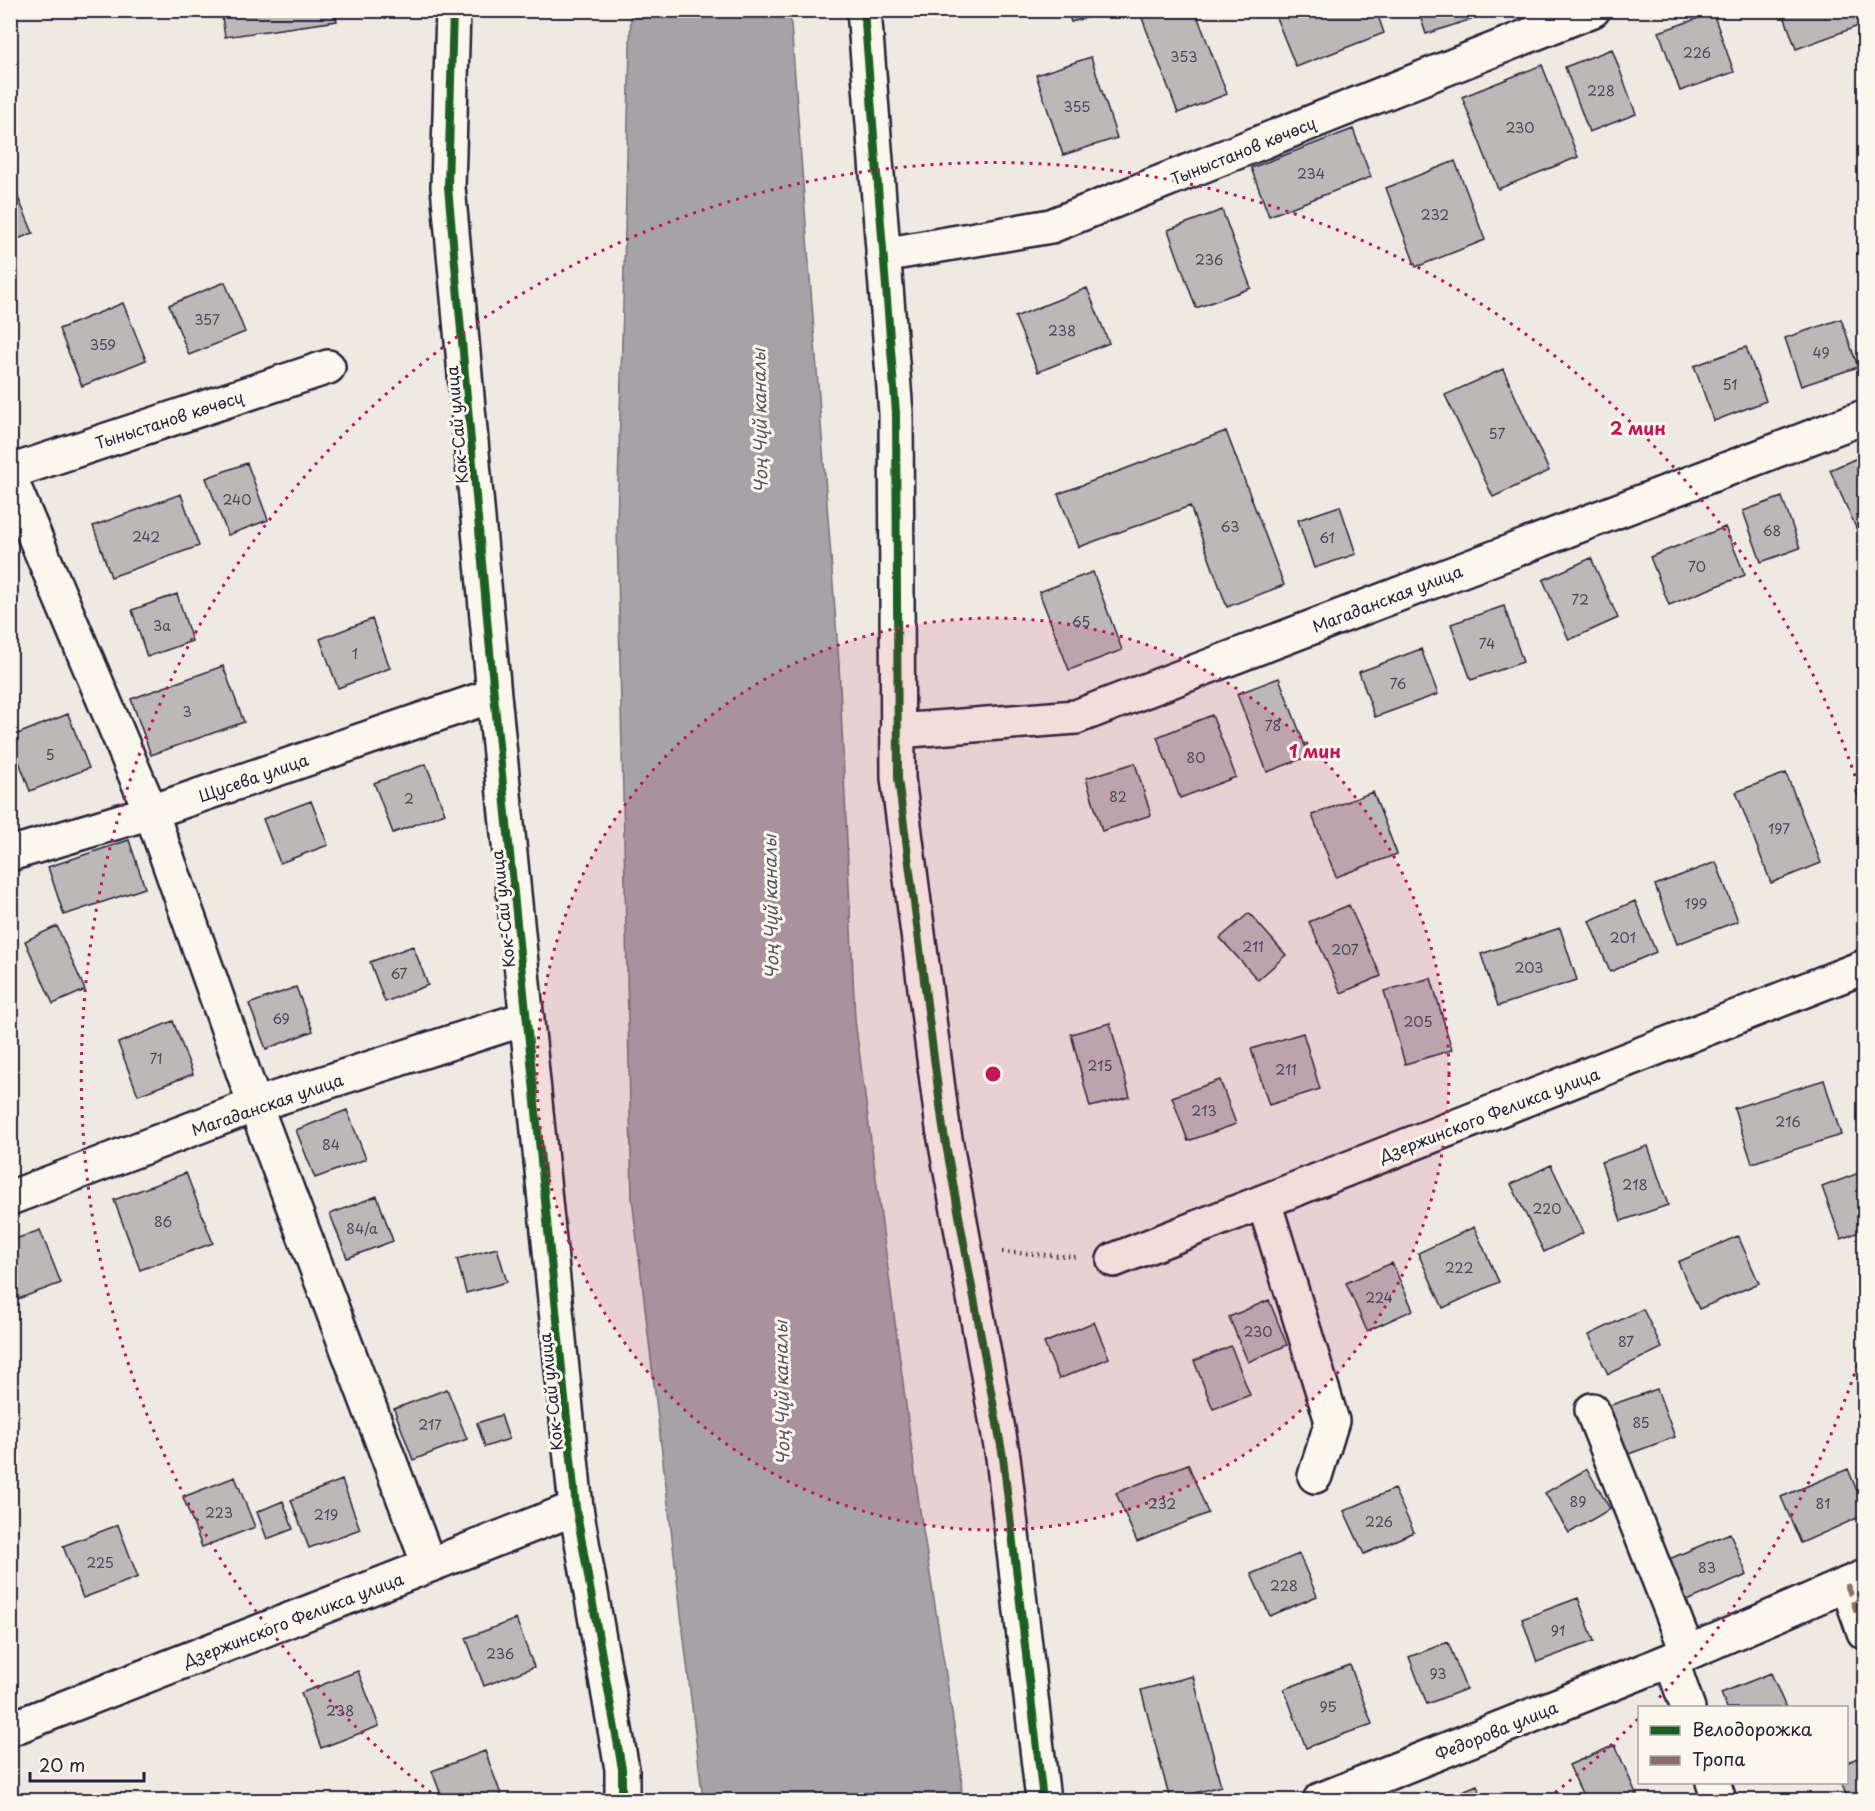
<svg xmlns="http://www.w3.org/2000/svg" width="1875" height="1811" font-family="'Playpen Sans',sans-serif">
  <style>
    .water { fill: #a6a3a7; stroke: #716f7c; stroke-width: 1.5 }
    .building { fill: #bcb8b8; stroke: #22223b; stroke-width: 1.5 }
    .lines { fill: none; stroke-linecap: round; stroke-linejoin: round }
    .minor-casing { stroke: #22223b; stroke-width: 38 }
    .path { stroke: #22223b; stroke-width: 4; stroke-dasharray: 1.5 4.5; stroke-linecap: butt }
    .minor { stroke: #fbf7ec; stroke-width: 33 }
    .quiet { stroke: #8d6e63; stroke-width: 6; stroke-dasharray: 12 6; stroke-linecap: butt }
    .cycleway-casing { stroke: #fbf7ec; stroke-width: 11 }
    .cycleway { stroke: #1b5e20; stroke-width: 8 }
    .ring { fill: none; stroke: #c2185b; stroke-width: 3; stroke-dasharray: 3 6 }
    .labels { text-anchor: middle; dominant-baseline: central; stroke-width: 6; stroke-linejoin: round; paint-order: stroke }
    .number-label { font-size: 14px; fill: #48485a }
    .street-label { font-size: 16px; fill: #22223b; stroke: #fbf7ec }
    .water-label { font-size: 18px; font-style: italic; fill: #575666; stroke: #fbf7ec }
    .centre { fill: #c2185b; stroke: #fbf7ec; stroke-width: 3 }
    .ring-label { font-size: 18px; text-anchor: middle; font-weight: bold; fill: #c2185b; stroke: #fbf7ec; stroke-width: 6; stroke-linejoin: round; paint-order: stroke }
  </style>
  <rect width="100%" height="100%" fill="#eeeae2"/>
  <filter id="ink" filterUnits="userSpaceOnUse"><feTurbulence type="fractalNoise" baseFrequency=".0167" numOctaves="2"/><feDisplacementMap in="SourceGraphic" scale="12" xChannelSelector="R" yChannelSelector="G"/><feConvolveMatrix kernelMatrix="1 2 1 2 8 2 1 2 1" color-interpolation-filters="sRGB"/></filter>
  <g filter="url(#ink)">
    <path class="water" d="M631 11H790L839 664 855 1020 920 1511 961 1770 962 1800H703L632 1198 617 526Z"/>
    <path class="building" d="M107 10H167V11L108 17Z
      M221 10H335L337 21 225 37Z
      M1067 10H1113L1071 22Z
      M1162 10H1195L1227 94 1178 113 1142 18Z
      M1273 10H1376L1384 33 1296 67Z
      M1418 10H1473L1475 18 1426 34Z
      M1782 10H1864V24L1796 49Z
      M1713 13 1734 72 1680 91 1659 32Z
      M1612 49 1636 114 1589 132 1565 67Z
      M1091 57 1117 138 1063 155 1036 75Z
      M1542 65 1578 157 1498 189 1462 97Z
      M1353 129 1371 177 1269 216 1251 168Z
      M1455 161 1485 240 1416 267 1386 188Z
      M12 183 33 233 10 242V184Z
      M1222 210 1251 288 1196 308 1168 230Z
      M225 282 245 332 189 355 169 305Z
      M1087 288 1109 343 1038 372 1015 317Z
      M123 303 146 360 82 386 59 329Z
      M1841 319 1858 367 1801 386 1785 338Z
      M1746 347 1766 401 1714 421 1694 366Z
      M1503 369 1549 471 1493 497 1445 395Z
      M1226 431 1284 585 1227 607 1190 506 1079 547 1058 494Z
      M1864 455V537L1861 539 1830 470Z
      M247 463 268 520 228 535 206 478Z
      M181 494 199 546 111 577 93 526Z
      M1782 497 1800 548 1761 562 1743 511Z
      M1340 506 1356 554 1314 568 1298 520Z
      M1725 527 1745 575 1669 605 1650 557Z
      M1591 558 1618 618 1569 640 1543 580Z
      M1093 572 1122 650 1069 670 1039 592Z
      M177 594 192 641 147 657 132 610Z
      M1504 606 1523 662 1471 680 1451 624Z
      M372 619 390 668 338 688 320 639Z
      M1421 649 1438 694 1375 717 1359 672Z
      M223 666 244 722 151 755 131 699Z
      M1279 678 1309 756 1267 772 1237 694Z
      M68 714 89 768 30 791 10 737Z
      M1212 715 1236 777 1180 798 1157 737Z
      M1135 763 1151 815 1102 831 1086 778Z
      M426 764 445 813 393 833 374 783Z
      M1786 773 1821 863 1771 883 1736 792Z
      M1864 787V813L1856 791Z
      M1373 792 1397 854 1336 877 1312 815Z
      M311 801 328 845 280 863 263 819Z
      M129 840 145 888 64 915 48 867Z
      M1716 862 1738 921 1677 944 1655 885Z
      M1635 901 1656 952 1610 972 1589 921Z
      M1349 905 1381 976 1341 993 1309 922Z
      M1249 913 1286 955 1258 980 1220 938Z
      M57 926 85 990 53 1004 25 941Z
      M1560 928 1577 980 1498 1006 1481 954Z
      M413 946 428 985 385 1002 370 962Z
      M1431 978 1452 1050 1405 1064 1384 991Z
      M296 987 313 1031 266 1049 249 1004Z
      M173 1021 193 1074 138 1095 118 1043Z
      M1110 1023 1130 1097 1090 1107 1071 1034Z
      M1303 1033 1320 1089 1269 1105 1251 1049Z
      M1220 1080 1236 1124 1188 1141 1172 1097Z
      M1824 1080 1841 1135 1752 1163 1734 1108Z
      M347 1110 366 1159 315 1178 296 1130Z
      M1648 1146 1668 1205 1621 1221 1601 1162Z
      M1551 1165 1583 1233 1544 1252 1511 1184Z
      M1864 1171V1230L1841 1239 1822 1187Z
      M186 1173 213 1243 140 1270 114 1200Z
      M377 1196 393 1241 347 1258 330 1214Z
      M1474 1227 1499 1282 1443 1308 1418 1253Z
      M40 1230 61 1283 10 1302V1241Z
      M1738 1236 1759 1283 1699 1309 1678 1262Z
      M497 1248 507 1282 466 1293 457 1259Z
      M1392 1263 1413 1310 1367 1331 1346 1283Z
      M1269 1300 1287 1345 1248 1362 1229 1317Z
      M1643 1309 1662 1348 1608 1374 1589 1335Z
      M1094 1322 1109 1358 1059 1379 1044 1343Z
      M1231 1346 1250 1395 1213 1409 1194 1361Z
      M447 1389 467 1439 413 1460 394 1409Z
      M1657 1389 1675 1437 1626 1455 1608 1406Z
      M501 1415 509 1439 485 1447 477 1423Z
      M1188 1464 1208 1513 1137 1542 1116 1493Z
      M1587 1469 1610 1509 1569 1533 1545 1493Z
      M1848 1469 1864 1508V1515L1801 1543 1781 1497Z
      M235 1477 255 1527 202 1547 183 1497Z
      M342 1480 360 1529 309 1548 291 1500Z
      M1394 1489 1414 1532 1364 1554 1344 1511Z
      M283 1501 293 1529 267 1539 257 1512Z
      M118 1525 138 1577 83 1598 63 1546Z
      M1730 1533 1747 1575 1685 1602 1667 1560Z
      M1299 1554 1317 1596 1270 1616 1251 1574Z
      M1578 1598 1594 1641 1537 1662 1522 1619Z
      M516 1619 534 1667 484 1686 466 1638Z
      M1448 1642 1466 1689 1427 1704 1409 1657Z
      M1350 1665 1372 1724 1306 1748 1284 1689Z
      M358 1671 379 1726 321 1748 301 1693Z
      M1771 1673 1786 1708H1727L1721 1693Z
      M1193 1676 1221 1786 1170 1800 1141 1690Z
      M1615 1745 1638 1798 1631 1800H1585L1569 1765Z
      M485 1751 503 1800H443L432 1771Z
      M1864 1755V1800H1848L1841 1782H1846V1763Z
      M1477 1785 1483 1800H1447L1445 1798Z"/>
    <g class="lines">
      <g class="minor-casing">
        <path id="minor" d="M453 10 448 187 494 695 576 1508 622 1769V1800
          M864 10 896 413 898 778 943 1128 1003 1457 1043 1800
          M883 255 1051 226 1593 10
          M10 472 328 367
          M10 478 151 812 255 1105 429 1565
          M897 731 1076 717 1864 417
          M10 854 151 812 494 695
          M10 1198 255 1105 527 1018
          M1264 1202 1332 1421 1315 1476
          M1114 1260 1864 967
          M1592 1410 1688 1653
          M1847 1584 1864 1632
          M1671 1660 1688 1708
          M10 1729 576 1508
          M1713 1782 1719 1800
          M1320 1800 1671 1660 1864 1577"/>
      </g>
      <path class="path" d="M1002 1252 1078 1257"/>
      <use href="#minor" class="minor"/>
      <path class="quiet" d="M1847 1584 1864 1632
        M1333 1795 1335 1800"/>
      <g class="cycleway-casing">
        <path id="cycleway" d="M453 10 448 187 494 695 576 1508 622 1769V1800
          M864 10 896 413 898 778 943 1128 1003 1457 1043 1800"/>
      </g>
      <use href="#cycleway" class="cycleway"/>
    </g>
  </g>
  <circle cx="993" cy="1074" r="456" fill="#c2185b" fill-opacity=".12"/>
  <g class="ring">
    <circle cx="993" cy="1074" r="456"/>
    <path d="M1863 1348A912 912 0 0 1 1655 1702M1638 1719A912 912 0 0 1 1548 1798M438 1798A912 912 0 1 1 1863 800"/>
  </g>
  <g class="labels">
    <g class="number-label">
      <text x="1697" y="52">226</text>
      <text x="1184" y="56">353</text>
      <text x="1601" y="90">228</text>
      <text x="1077" y="106">355</text>
      <text x="1520" y="127">230</text>
      <text x="1311" y="173">234</text>
      <text x="1435" y="214">232</text>
      <text x="1209" y="259">236</text>
      <text x="207" y="319">357</text>
      <text x="1062" y="330">238</text>
      <text x="103" y="344">359</text>
      <text x="1821" y="352">49</text>
      <text x="1730" y="384">51</text>
      <text x="1497" y="433">57</text>
      <text x="237" y="499">240</text>
      <text x="1230" y="526">63</text>
      <text x="1772" y="530">68</text>
      <text x="146" y="536">242</text>
      <text x="1327" y="537">61</text>
      <text x="1697" y="566">70</text>
      <text x="1580" y="599">72</text>
      <text x="1081" y="621">65</text>
      <text x="162" y="625">3а</text>
      <text x="1487" y="643">74</text>
      <text x="355" y="653">1</text>
      <text x="1398" y="683">76</text>
      <text x="187" y="711">3</text>
      <text x="1273" y="725">78</text>
      <text x="50" y="754">5</text>
      <text x="1196" y="757">80</text>
      <text x="1118" y="796">82</text>
      <text x="409" y="798">2</text>
      <text x="1779" y="828">197</text>
      <text x="1696" y="903">199</text>
      <text x="1623" y="937">201</text>
      <text x="1253" y="946">211</text>
      <text x="1345" y="949">207</text>
      <text x="1529" y="967">203</text>
      <text x="399" y="973">67</text>
      <text x="281" y="1018">69</text>
      <text x="1418" y="1021">205</text>
      <text x="156" y="1058">71</text>
      <text x="1100" y="1065">215</text>
      <text x="1286" y="1069">211</text>
      <text x="1204" y="1110">213</text>
      <text x="1788" y="1121">216</text>
      <text x="331" y="1144">84</text>
      <text x="1635" y="1184">218</text>
      <text x="1547" y="1208">220</text>
      <text x="163" y="1221">86</text>
      <text x="362" y="1228">84/а</text>
      <text x="1459" y="1267">222</text>
      <text x="1379" y="1297">224</text>
      <text x="1258" y="1331">230</text>
      <text x="1626" y="1341">87</text>
      <text x="1641" y="1422">85</text>
      <text x="430" y="1424">217</text>
      <text x="1578" y="1501">89</text>
      <text x="1162" y="1503">232</text>
      <text x="1823" y="1503">81</text>
      <text x="219" y="1512">223</text>
      <text x="326" y="1514">219</text>
      <text x="1379" y="1521">226</text>
      <text x="100" y="1562">225</text>
      <text x="1707" y="1567">83</text>
      <text x="1284" y="1585">228</text>
      <text x="1558" y="1630">91</text>
      <text x="500" y="1653">236</text>
      <text x="1438" y="1673">93</text>
      <text x="1328" y="1706">95</text>
      <text x="340" y="1710">238</text>
    </g>
    <g class="street-label">
      <text transform="translate(1243 150) rotate(-22)">Тыныстанов көчөсү</text>
      <text transform="translate(169 419) rotate(-18)">Тыныстанов көчөсү</text>
      <text transform="translate(456 425) rotate(-95)">Кок-Сай улица</text>
      <text transform="translate(1387 598) rotate(-21)">Магаданская улица</text>
      <text transform="translate(253 777) rotate(-19)">Щусева улица</text>
      <text transform="translate(502 909) rotate(-96)">Кок-Сай улица</text>
      <text transform="translate(267 1104) rotate(-19)">Магаданская улица</text>
      <text transform="translate(1489 1114) rotate(-21)">Дзержинского Феликса улица</text>
      <text transform="translate(550 1392) rotate(-96)">Кок-Сай улица</text>
      <text transform="translate(293 1619) rotate(-21)">Дзержинского Феликса улица</text>
      <text transform="translate(1496 1730) rotate(-22)">Федорова улица</text>
    </g>
    <g class="water-label">
      <text transform="translate(759 421) rotate(-91)">Чоң Чүй каналы</text>
      <text transform="translate(770 907) rotate(-91)">Чоң Чүй каналы</text>
      <text transform="translate(781 1393) rotate(-91)">Чоң Чүй каналы</text>
    </g>
  </g>
  <circle cx="993" cy="1074" r="9" class="centre"/>
  <g class="ring-label">
    <text x="1638" y="435">2 мин</text>
    <text x="1315" y="758">1 мин</text>
  </g>
  <rect width="1875" height="1811" fill="none" stroke="#fbf7ec" stroke-width="36"/>
  <rect x="18" y="18" width="1839" height="1775" fill="none" stroke="#22223b" stroke-width="2" filter="url(#ink)"/>
  <rect x="1638" y="1706" width="210" height="78" fill="#fbf7ec" stroke="#a4a2a5" stroke-width="1.5"/>
  <rect x="1650" y="1726" width="30" height="9" fill="#1b5e20" stroke="#a4a2a5" stroke-width="1.5"/>
  <text x="1692" y="1736" font-size="18" fill="#22223b">Велодорожка</text>
  <rect x="1650" y="1756" width="30" height="9" fill="#8d6e63" stroke="#a4a2a5" stroke-width="1.5"/>
  <text x="1692" y="1766" font-size="18" fill="#22223b">Тропа</text>
  <path d="M30 1772v9h114v-9" fill="none" stroke="#22223b" stroke-width="3"/>
  <text x="39" y="1772" font-size="18" fill="#22223b" stroke="#fbf7ec" stroke-width="4.5" paint-order="stroke">20 m</text>
</svg>
